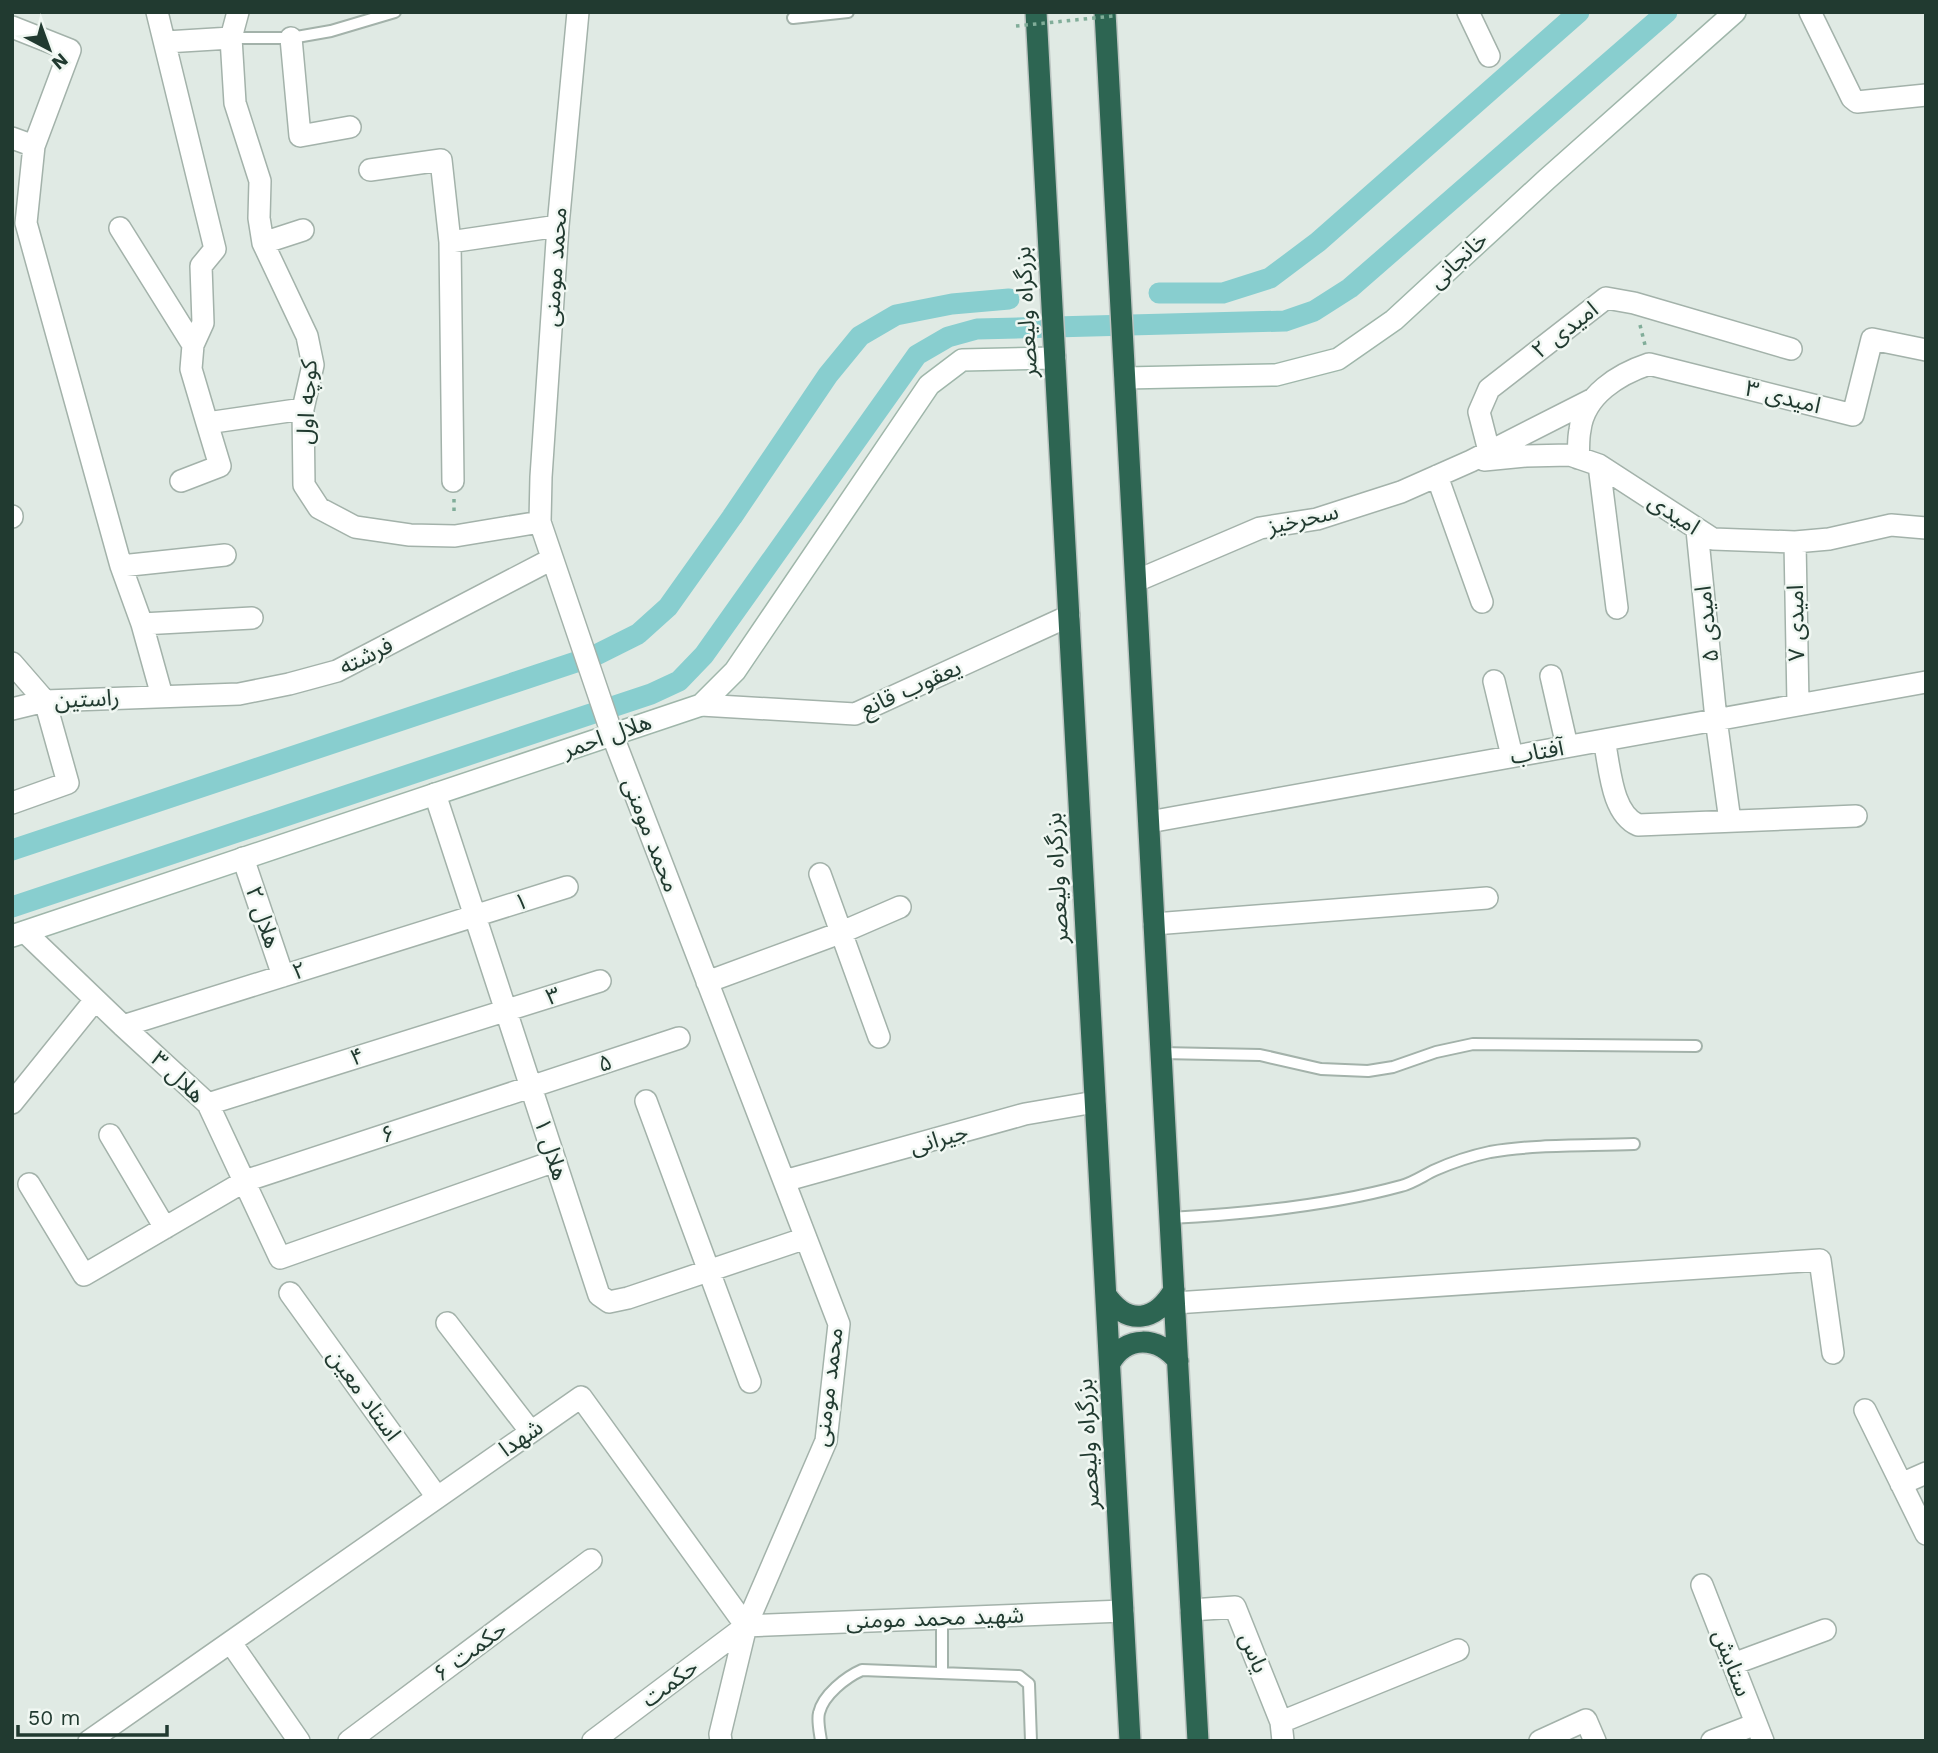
<svg xmlns="http://www.w3.org/2000/svg" width="1938" height="1753" font-family="'Work Sans','Noto Sans Arabic',sans-serif">
  <style>
    .lines { fill: none; stroke-linecap: round; stroke-linejoin: round }
    .canal { stroke: #88cecf; stroke-width: 21 }
    .lane-casing { stroke: #a3b2aa; stroke-width: 14 }
    .street-casing { stroke: #a3b2aa; stroke-width: 24 }
    .secondary-casing { stroke: #9fb6aa; stroke-width: 24 }
    .highway-casing { stroke: #bcc4c1; stroke-width: 24 }
    .path { stroke: #81ad99; stroke-width: 3.5; stroke-dasharray: 3.5 5; stroke-linecap: butt }
    .lane { stroke: #fff; stroke-width: 10 }
    .street { stroke: #fff; stroke-width: 21 }
    .secondary { stroke: #fff; stroke-width: 21 }
    .highway { stroke: #2d6552; stroke-width: 21 }
    .path-bridge { stroke: #81ad99; stroke-width: 3.5; stroke-dasharray: 3.5 5; stroke-linecap: butt }
    .labels { text-anchor: middle; dominant-baseline: central; stroke-width: 5; stroke-linejoin: round; paint-order: stroke }
    .street-label { font-size: 23px; fill: #213a30; stroke: #f0f7f2 }
  </style>
  <rect width="100%" height="100%" fill="#e0eae4"/>
  <g class="lines">
    <path class="canal" d="M1159 293H1223L1270 278 1318 242 1579 12
      M12 850 594 656 638 634 668 607 732 517 828 375 860 336 896 315 952 304 1009 299
      M12 907 651 694 679 681 704 655 917 355 948 337 977 329 1285 321 1314 311 1350 288 1667 12"/>
    <g class="lane-casing">
      <path id="lane" d="M793 18 848 12
        M231 38H291L331 31 395 12
        M1161 1053 1260 1055 1321 1069 1368 1071 1393 1067 1436 1052 1473 1044 1696 1046
        M1170 1218C1246 1214 1328 1206 1401 1186 1413 1183 1424 1175 1435 1170 1453 1162 1471 1156 1490 1152 1537 1144 1586 1146 1634 1144
        M942 1673V1618
        M821 1741C820 1733 817 1721 819 1713 823 1695 846 1677 862 1670L1019 1676 1029 1684 1031 1741"/>
    </g>
    <g class="street-casing">
      <path id="street" d="M157 12 215 249 201 266 203 323 193 345 191 369 207 423 303 409
        M238 12 231 38 235 103 260 181 259 218 263 243 307 336 313 365 303 409 304 485 319 508 355 527 410 535 455 536 540 522
        M578 12 558 226 541 477 540 522 612 734 839 1324 826 1441 746 1626 720 1734 721 1741
        M1468 12 1489 56
        M1810 12 1852 98 1857 102 1926 95
        M12 27 70 50 34 146 26 223 121 566 142 624 162 696
        M291 38 300 136 350 127
        M166 42 231 38
        M12 138 34 146
        M370 170 441 160 450 242
        M120 228 193 345
        M263 243 303 230
        M1489 451 1479 412 1489 389 1606 298 1634 303 1791 349
        M1578 458C1579 449 1578 439 1580 430 1584 395 1619 374 1649 364L1853 415 1872 339 1926 350
        M1484 460 1526 456 1570 455 1599 465 1713 539 1795 542 1829 539 1891 525 1926 528
        M1599 465 1617 608
        M1437 476 1482 602
        M181 481 220 466 207 423
        M453 481 450 242 558 226
        M12 517V516
        M1697 530 1716 719 1730 821
        M1795 542 1798 704
        M121 566 225 555
        M1136 581 1260 528 1317 519 1401 492 1471 461 1593 399
        M142 624 252 618
        M12 663 45 701 68 783 12 803
        M1551 676 1567 746
        M1494 681 1512 756
        M701 705 855 714 1069 616
        M12 709 45 701 239 694 289 684 337 671 552 559
        M1604 740C1610 767 1611 813 1638 825L1856 816
        M435 794 599 1295 609 1302 628 1298 806 1238
        M1149 822 1926 682
        M243 858 283 976
        M820 874 879 1037
        M1154 924 1487 898
        M25 932 123 1026 208 1104 280 1258 555 1161
        M707 982 840 933 900 907
        M123 1026 567 887
        M646 1101 750 1382
        M12 1103 95 1000
        M208 1104 600 981
        M110 1135 165 1228
        M784 1181 1025 1114 1095 1102
        M29 1184 84 1275 245 1181 679 1038
        M290 1293 437 1497
        M1175 1303 1820 1260 1833 1353
        M447 1323 531 1432
        M1865 1410 1926 1534
        M1901 1484 1926 1473
        M1702 1585 1763 1741
        M1191 1610 1235 1607 1281 1722 1283 1741
        M746 1626 1123 1611
        M231 1643 299 1741
        M1733 1664 1825 1630
        M1281 1722 1458 1650
        M89 1741 581 1397 746 1626
        M349 1741 591 1560
        M593 1741 746 1626
        M1540 1741 1586 1720 1595 1741
        M1712 1741 1756 1724"/>
    </g>
    <g class="secondary-casing">
      <path id="secondary" d="M1125 378 1276 375 1338 359 1394 320 1547 179 1735 12
        M12 936 701 705 735 671 929 385 962 360 1055 358"/>
    </g>
    <g class="highway-casing">
      <path id="highway" d="M1036 12 1130 1741
        M1105 12 1198 1741
        M1106 1295C1128 1327 1156 1321 1174 1290
        M1110 1363C1126 1335 1158 1336 1178 1361"/>
    </g>
    <path class="path" d="M1640 325 1645 345
      M454 499V516"/>
    <use href="#lane" class="lane"/>
    <use href="#street" class="street"/>
    <use href="#secondary" class="secondary"/>
    <use href="#highway" class="highway"/>
    <path class="path-bridge" d="M1016 26 1113 16"/>
  </g>
  <g class="labels">
    <g class="street-label">
      <text transform="translate(1458 260) rotate(-43)">خانجانی</text>
      <text transform="translate(555 267) rotate(-86)">محمد مومنی</text>
      <text transform="translate(1026 312) rotate(-93)">بزرگراه ولیعصر</text>
      <text transform="translate(1565 330) rotate(-38)">امیدی ۲</text>
      <text transform="translate(1783 397) rotate(14)">امیدی ۳</text>
      <text transform="translate(307 402) rotate(-87)">کوچه اول</text>
      <text transform="translate(1674 514) rotate(33)">امیدی</text>
      <text transform="translate(1303 519) rotate(-13)">سحرخیز</text>
      <text transform="translate(1796 623) rotate(-91)">امیدی ۷</text>
      <text transform="translate(1707 624) rotate(-96)">امیدی ۵</text>
      <text transform="translate(366 656) rotate(-26)">فرشته</text>
      <text transform="translate(911 688) rotate(-24)">یعقوب قانع</text>
      <text transform="translate(87 699) rotate(-3)">راستین</text>
      <text transform="translate(607 736) rotate(-19)">هلال احمر</text>
      <text transform="translate(1537 752) rotate(-10)">آفتاب</text>
      <text transform="translate(651 835) rotate(69)">محمد مومنی</text>
      <text transform="translate(1057 878) rotate(-93)">بزرگراه ولیعصر</text>
      <text transform="translate(521 902) rotate(-17)">۱</text>
      <text transform="translate(263 917) rotate(71)">هلال ۲</text>
      <text transform="translate(299 971) rotate(-17)">۲</text>
      <text transform="translate(553 996) rotate(-18)">۳</text>
      <text transform="translate(357 1057) rotate(-17)">۴</text>
      <text transform="translate(605 1063) rotate(-18)">۵</text>
      <text transform="translate(178 1077) rotate(43)">هلال ۳</text>
      <text transform="translate(388 1134) rotate(-18)">۶</text>
      <text transform="translate(939 1139) rotate(-16)">جیرانی</text>
      <text transform="translate(551 1149) rotate(72)">هلال ۱</text>
      <text transform="translate(828 1387) rotate(-83)">محمد مومنی</text>
      <text transform="translate(364 1395) rotate(54)">استاد معین</text>
      <text transform="translate(521 1438) rotate(-35)">شهدا</text>
      <text transform="translate(1088 1444) rotate(-93)">بزرگراه ولیعصر</text>
      <text transform="translate(935 1618) rotate(-2)">شهید محمد مومنی</text>
      <text transform="translate(470 1651) rotate(-37)">حکمت ۶</text>
      <text transform="translate(1254 1653) rotate(68)">یاس</text>
      <text transform="translate(1732 1663) rotate(69)">ستایش</text>
      <text transform="translate(670 1683) rotate(-37)">حکمت</text>
    </g>
  </g>
  <rect width="1938" height="1753" fill="none" stroke="#213a30" stroke-width="28"/>
  <g transform="translate(49 49) rotate(139)" stroke="#f0f7f2" stroke-width="5" paint-order="stroke">
  <path d="M0-5L12 26L0 18L-12 26Z" fill="#213a30"/>
  <text y="-10" font-size="19" font-weight="bold" text-anchor="middle" fill="#213a30">N</text>
  </g>
  <path d="M18 1725v10h149v-10" fill="none" stroke="#213a30" stroke-width="3.5"/>
  <text x="28" y="1725" font-size="21" fill="#213a30" stroke="#f0f7f2" stroke-width="5" paint-order="stroke">50 m</text>
</svg>
